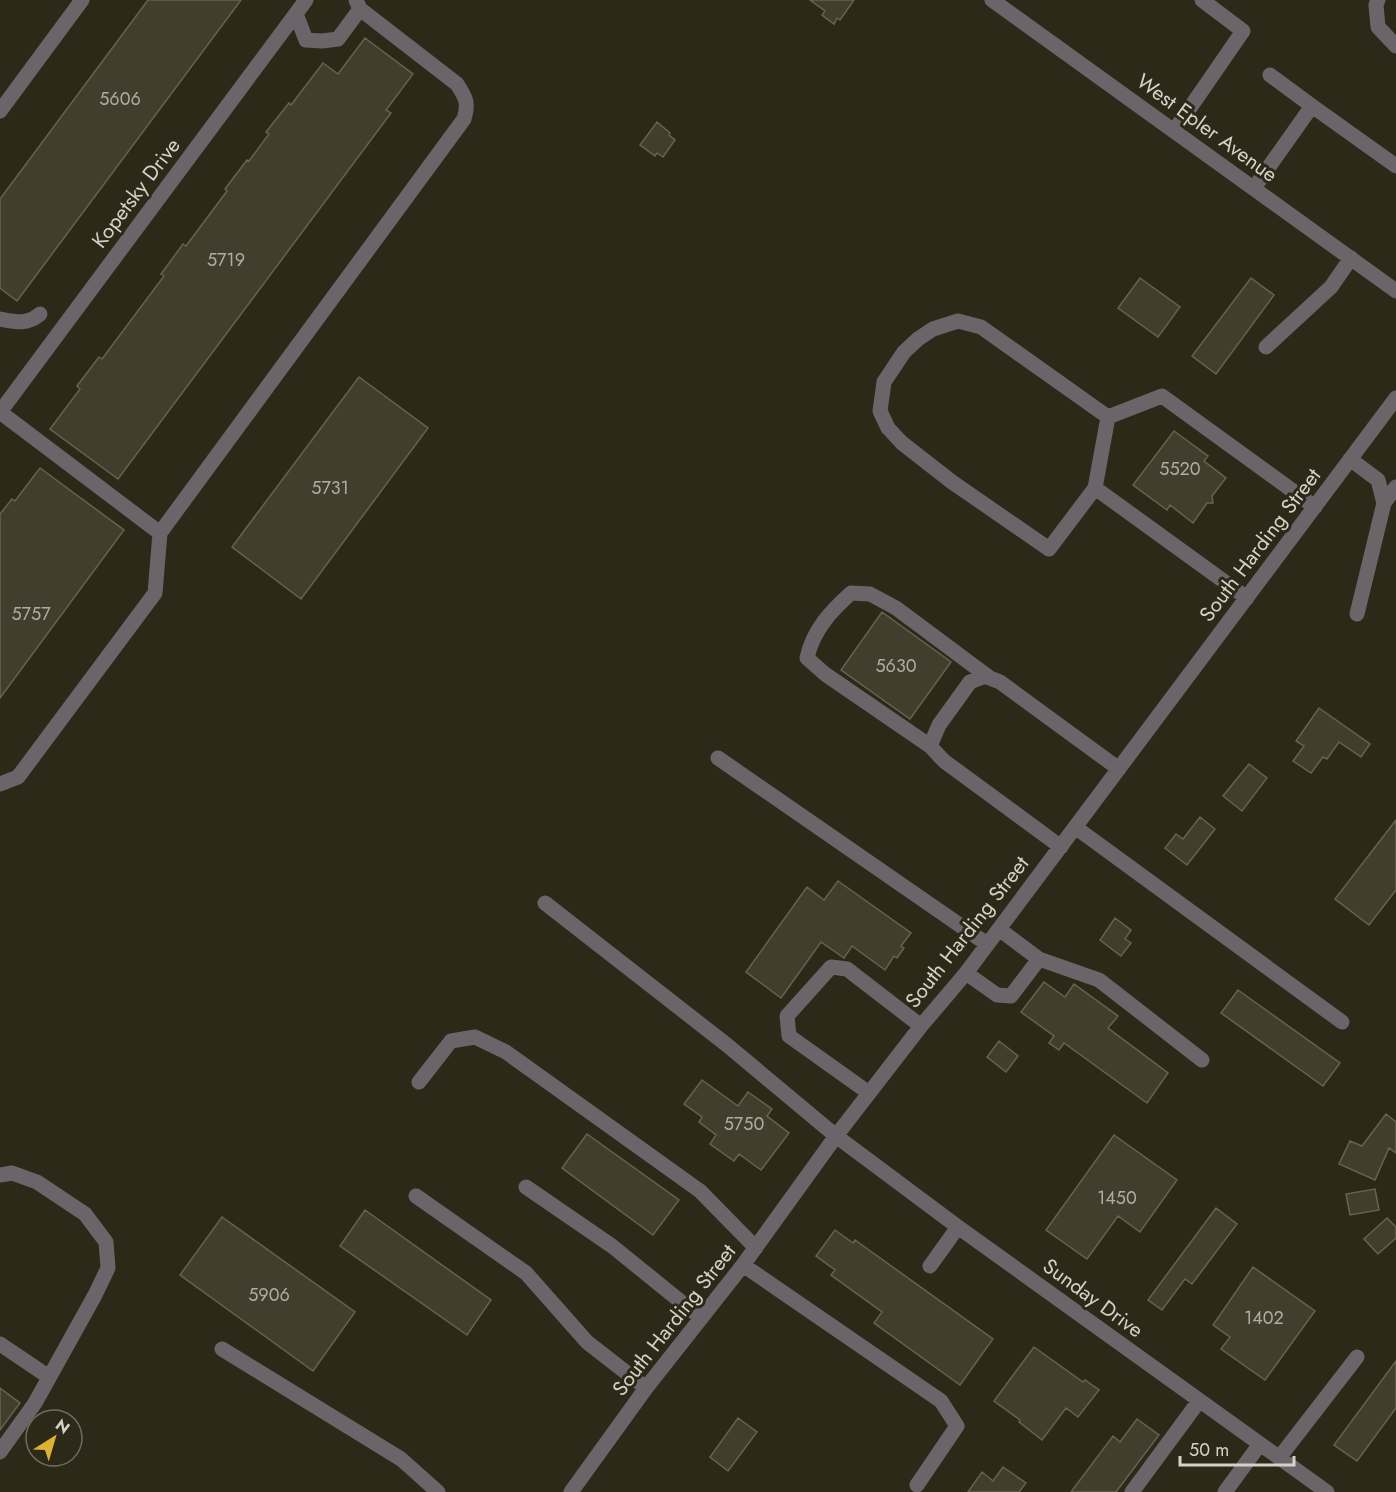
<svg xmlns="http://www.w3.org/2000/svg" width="1396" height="1492" font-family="Jost,sans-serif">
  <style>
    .building { fill: #423e2d; stroke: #676351; stroke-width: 1.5 }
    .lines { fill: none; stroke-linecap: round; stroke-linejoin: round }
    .minor { stroke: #6d6469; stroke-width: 15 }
    .labels { text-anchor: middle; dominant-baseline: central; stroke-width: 6; stroke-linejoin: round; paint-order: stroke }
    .number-label { font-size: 18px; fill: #b0aca0 }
    .street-label { font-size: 21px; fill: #d4d1c7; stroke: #2d2919 }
  </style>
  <rect width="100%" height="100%" fill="#2d2919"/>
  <path class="building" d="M148 0H241L17 301 0 288V199Z
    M810 0H854L840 20 837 18 834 24 822 15 825 11Z
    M365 38 413 74 386 110 391 113 118 479 50 429 80 389 77 386 99 357 102 359 164 276 161 274 183 244 186 246 227 191 225 189 247 160 249 161 269 134 266 132 289 103 291 105 323 63 338 74Z
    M657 122 670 133 669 135 675 140 663 157 657 153 655 156 640 145Z
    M1140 278 1180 307 1158 337 1118 308Z
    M1251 278 1274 295 1216 374 1192 356Z
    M359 377 428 428 301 599 232 547Z
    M1174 431 1208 456 1204 461 1226 478 1212 496 1213 503H1207L1193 523 1170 505 1167 510 1133 485Z
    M40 468 124 530 0 698V514L12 499 15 501Z
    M882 612 951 662 910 719 841 670Z
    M1319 708 1370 744 1361 757 1339 742 1327 759 1323 757 1311 773 1293 761 1304 746 1296 741Z
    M1249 764 1267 778 1242 811 1223 796Z
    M1200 817 1215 829 1187 865 1165 848 1176 834 1183 839Z
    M1396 820V890L1369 925 1335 899Z
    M838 881 911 933 901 946 904 948 897 958 894 956 885 970 852 946 844 958 821 942 781 998 746 972 807 887 824 900Z
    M1115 918 1131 930 1125 939 1131 943 1121 956 1100 940Z
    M1044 982 1065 997 1074 984 1118 1016 1108 1028 1168 1073 1147 1103 1064 1043 1059 1050 1049 1043 1054 1036 1021 1012Z
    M1238 990 1340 1063 1323 1086 1221 1013Z
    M999 1041 1018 1056 1006 1072 987 1057Z
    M702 1080 738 1106 748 1092 772 1109 767 1116 789 1133 761 1170 739 1154 734 1161 710 1144 716 1135 699 1122 702 1117 684 1104Z
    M1386 1114 1396 1122V1153L1389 1148 1375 1180 1339 1164 1350 1141 1362 1146Z
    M587 1134 679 1200 653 1235 562 1168Z
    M1114 1135 1177 1180 1140 1232 1118 1216 1087 1259 1046 1230Z
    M1375 1189 1379 1210 1350 1215 1346 1194Z
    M1216 1208 1237 1224 1192 1284 1185 1279 1162 1310 1148 1300Z
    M365 1210 491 1300 467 1335 340 1246Z
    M222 1217 355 1312 313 1371 180 1275Z
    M1387 1218 1396 1227V1238L1378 1254 1364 1239Z
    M835 1230 853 1243 855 1240 993 1339 960 1385 874 1323 882 1312 831 1275 835 1270 816 1256Z
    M1253 1267 1315 1311 1265 1380 1221 1349 1230 1337 1213 1325Z
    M1034 1347 1083 1382 1085 1380 1099 1390 1078 1417 1066 1408 1042 1440 1019 1422 1020 1420 994 1401Z
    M1396 1361V1408L1357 1461 1334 1445Z
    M0 1388 20 1403 0 1430Z
    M738 1418 757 1432 728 1471 710 1457Z
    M1137 1419 1159 1435 1116 1492H1071L1113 1436 1120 1442Z
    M1003 1467 1026 1483 1019 1492H968L982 1472 993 1481Z"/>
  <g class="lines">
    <path class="minor" d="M992 0 1396 291
      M1378 0 1376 5 1378 27 1396 46
      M296 14 306 40 322 41 338 39 360 9
      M1270 75 1312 106
      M0 111 82 0
      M1174 131 1243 31 1202 0
      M1254 188 1312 106 1396 166
      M0 319C16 322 27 325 40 314
      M1266 347 1331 287 1351 258
      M0 412 160 533 464 119C469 103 466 98 457 84L360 9 356 0
      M0 412 306 0
      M1350 459 1378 480 1384 503 1357 614
      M1095 488 1108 417
      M1384 503 1396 487
      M1247 598 1095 488 1049 549 952 482 902 443 888 428 880 411 884 382 904 352 918 339 933 329 958 321 981 327 1108 417 1162 396 1315 507
      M930 746 825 674 807 658C813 630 831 611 851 593L870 594 896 608 990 678
      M718 758 987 944
      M0 784 18 777 155 593 160 533
      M1075 827 1342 1022
      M1061 847 944 761 930 746 939 725 970 682 985 676 1000 682 1119 769
      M545 903 727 1045 836 1136 958 1227 1327 1492
      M1039 959 1099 980 1202 1060
      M966 973 997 995 1011 996 1039 959 999 929
      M419 1082 451 1041 475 1037 506 1052 700 1191 756 1248
      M869 1093 789 1036 787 1016 831 967 847 969 921 1026
      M0 1175 12 1173 37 1182 85 1214 106 1242 108 1268 95 1295 35 1403 0 1452
      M526 1187 612 1246 701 1318
      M416 1196 526 1273 587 1342 646 1388
      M743 1265 941 1401 957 1426 917 1485
      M930 1266 958 1227
      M0 1344 49 1377
      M222 1349 401 1459 438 1492
      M1279 1458 1357 1357
      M571 1492 646 1388 743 1265 836 1136 921 1026 966 973 1396 398
      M1132 1492 1199 1401
      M1225 1492 1260 1444"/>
  </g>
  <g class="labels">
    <g class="number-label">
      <text x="120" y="99">5606</text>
      <text x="226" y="260">5719</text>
      <text x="1180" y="469">5520</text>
      <text x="330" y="488">5731</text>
      <text x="31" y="614">5757</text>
      <text x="896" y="666">5630</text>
      <text x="744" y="1124">5750</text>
      <text x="1117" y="1198">1450</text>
      <text x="269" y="1295">5906</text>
      <text x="1264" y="1318">1402</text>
    </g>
    <g class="street-label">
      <text transform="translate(1207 128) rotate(36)">West Epler Avenue</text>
      <text transform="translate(136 193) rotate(-53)">Kopetsky Drive</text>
      <text transform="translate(1260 545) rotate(-53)">South Harding Street</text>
      <text transform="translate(967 932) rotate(-52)">South Harding Street</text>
      <text transform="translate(1093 1298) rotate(36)">Sunday Drive</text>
      <text transform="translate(674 1320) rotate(-52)">South Harding Street</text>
    </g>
  </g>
  <g transform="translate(54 1438) rotate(37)"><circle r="28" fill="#2d2919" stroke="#706c5f" stroke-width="1.5"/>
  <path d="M0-4.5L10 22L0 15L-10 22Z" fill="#dbb233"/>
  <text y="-9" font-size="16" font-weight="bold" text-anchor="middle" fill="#d4d1c7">N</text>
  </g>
  <path d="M1180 1456v9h114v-9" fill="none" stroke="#d4d1c7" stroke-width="3"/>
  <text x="1189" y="1456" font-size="18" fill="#d4d1c7" stroke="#2d2919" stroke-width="4.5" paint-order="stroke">50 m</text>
</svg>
